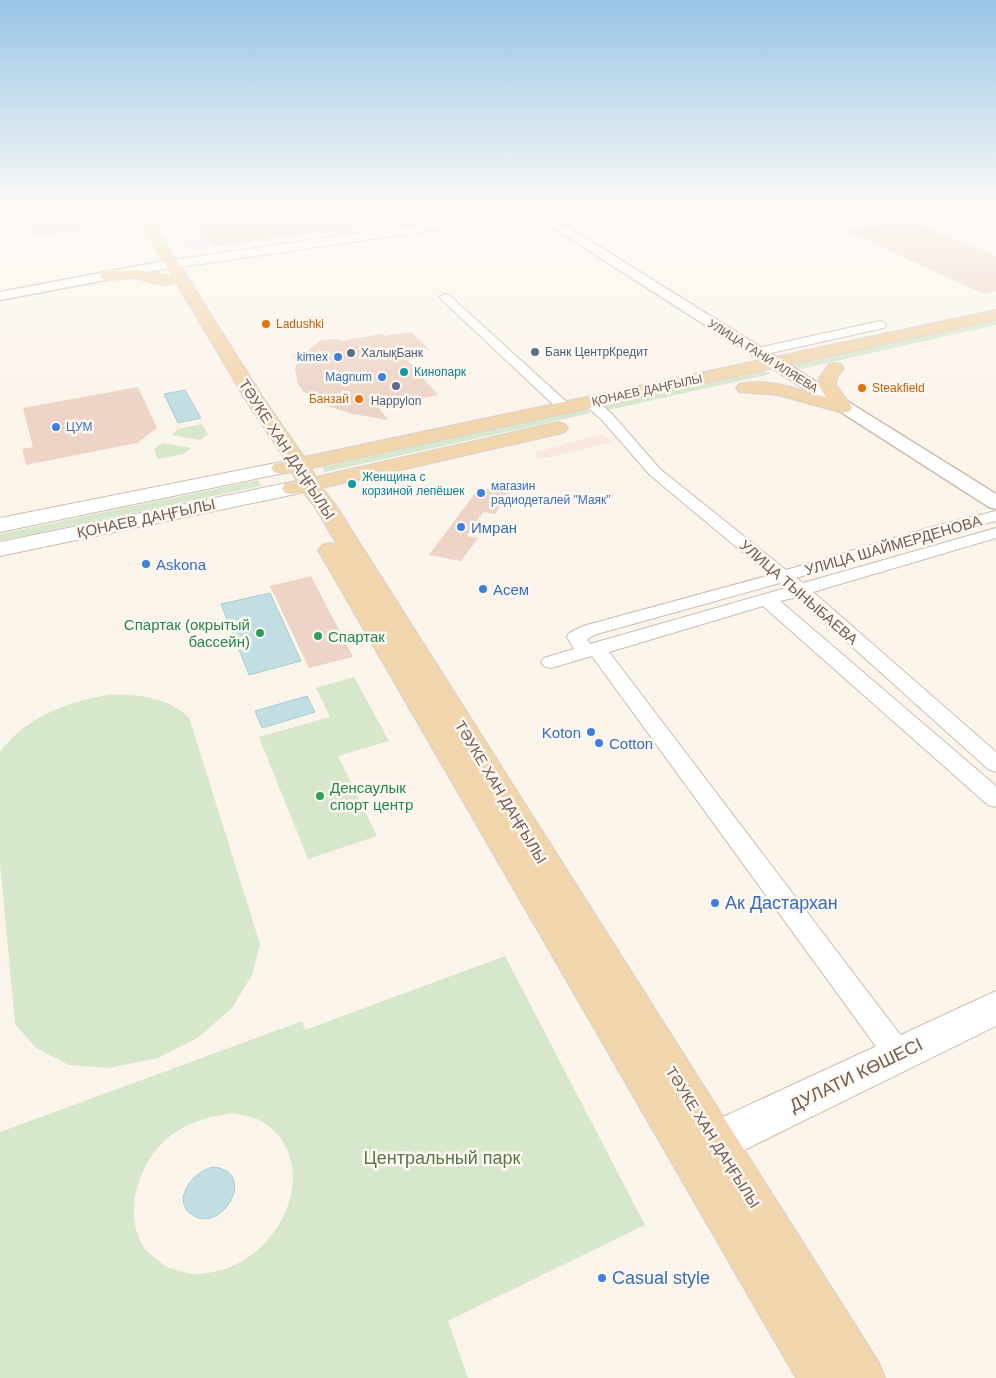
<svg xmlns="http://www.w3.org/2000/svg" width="996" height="1378" font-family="Arial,sans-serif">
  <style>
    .commercial { fill: #f9e7e1 }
    .education { fill: #f1e8f7 }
    .green { fill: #d7e7cb; fill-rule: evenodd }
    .water { fill: #c1dfe2; stroke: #a9ced3 }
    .building { fill: #edd4c6 }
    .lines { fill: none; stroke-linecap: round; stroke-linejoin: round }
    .minor-casing { stroke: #ccbcb2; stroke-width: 2 }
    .tertiary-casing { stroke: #ccbcb2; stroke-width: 3 }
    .secondary-casing { stroke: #cebdb0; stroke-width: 2 }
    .primary-casing { stroke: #d8d1ce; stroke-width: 2 }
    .minor { fill: #fff; fill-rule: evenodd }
    .tertiary { fill: #fff; fill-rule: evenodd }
    .secondary { fill: #fff; fill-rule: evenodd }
    .primary { fill: #f1d5ac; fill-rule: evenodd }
    .food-dot { fill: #e8710a; stroke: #fdf8f2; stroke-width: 2 }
    .service-dot { fill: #5c6f8a; stroke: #fdf8f2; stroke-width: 2 }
    .shop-dot { fill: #3f7fe0; stroke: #fdf8f2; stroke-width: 2 }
    .culture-dot { fill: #0f9aa8; stroke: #fdf8f2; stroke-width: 2 }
    .leisure-dot { fill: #2e9e5b; stroke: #fdf8f2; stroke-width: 2 }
    .labels { text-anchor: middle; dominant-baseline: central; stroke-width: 5; stroke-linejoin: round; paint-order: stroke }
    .far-food-label { font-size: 12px; fill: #c56008; stroke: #fdf8f2; text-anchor: start }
    .far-service-label { font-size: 12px; fill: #4e5e75; stroke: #fdf8f2; text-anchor: start }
    .far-street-label { font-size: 12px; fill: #735c51; stroke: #fdf8f2 }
    .far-shop-label { font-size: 12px; fill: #366cbe; stroke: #fdf8f2; text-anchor: end }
    .far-culture-label { font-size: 12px; fill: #0d838f; stroke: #fdf8f2; text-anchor: start }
    .street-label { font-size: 15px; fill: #735c51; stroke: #fdf8f2 }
    .shop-label { font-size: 15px; fill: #366cbe; stroke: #fdf8f2; text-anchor: start }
    .leisure-label { font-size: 15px; fill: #27864d; stroke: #fdf8f2; text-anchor: start }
    .near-shop-label { font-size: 18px; fill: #366cbe; stroke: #fdf8f2; text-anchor: start }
    .near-street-label { font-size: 18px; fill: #735c51; stroke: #fdf8f2 }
    .near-park-label { font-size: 18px; fill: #59784a; stroke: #fdf8f2 }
  </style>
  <rect width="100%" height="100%" fill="#fbf4eb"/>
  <path class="commercial" d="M601 434 613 442 536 460V452Z"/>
  <path class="education" d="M159 208H306L329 232 187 250Z"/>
  <path class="green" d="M996 320V325L796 370 789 365Z
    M765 371 771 374 608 410 603 406Z
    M586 409 591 413 325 472 322 467Z
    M202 424 208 434 200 440 172 435 178 429Z
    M162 443 191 448 183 454 158 459 154 449Z
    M258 480 261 486 0 541V534Z
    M354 677 389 741 338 756 377 836 308 859 259 737 330 717 316 688Z
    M108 695C139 694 165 697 189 717L260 944 252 975 232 1008 199 1037 158 1058 108 1068 69 1065 36 1048 15 1024 0 863V752C26 717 67 702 108 695Z
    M505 956 645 1225 448 1321 468 1378H0V1132L302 1021 305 1030ZM233 1113C241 1115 251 1116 259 1120 271 1125 281 1137 287 1149 309 1201 265 1263 213 1272 202 1274 194 1275 183 1272 174 1269 166 1268 159 1261 154 1257 146 1251 143 1246 121 1210 142 1153 176 1132 194 1120 212 1116 233 1113Z"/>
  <path class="water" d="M185 390 201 418 178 423 164 394Z
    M270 593 301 661 249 675 221 604Z
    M307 696 315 712 262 728 255 711Z
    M213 1167C257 1171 225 1230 196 1217 169 1205 190 1172 213 1167Z"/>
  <path class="building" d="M35 208H83L96 228 36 236 24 212 36 210Z
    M197 208H221L227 216 291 208H340L363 228 334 232 331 230 214 246 195 220 205 219Z
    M909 220 996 256V291L984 294 844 230Z
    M411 332 429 349 402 354 438 395 378 407 388 420 353 414 327 406 303 391 298 384 295 369 297 362 293 356 305 353 321 340 339 339 340 341 382 334 384 336Z
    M138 387 157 428 137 443 26 465 22 449 33 447 23 408Z
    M479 488 509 493 495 514 483 512 467 536 478 538 461 561 429 555Z
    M311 576 353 657 309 668 270 586Z"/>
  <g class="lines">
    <g class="minor-casing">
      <path id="minor" d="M445 294 449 295 570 405 572 408 570 411H560L441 299 439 297Z
        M880 321 884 322 886 325 884 328 757 356 751 352 757 348Z
        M590 398 595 399 612 414 660 469 786 570 935 526 996 511V521L946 533 796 578 803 583 996 528V538L813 592 996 752V772L988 769 797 597 780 601 996 786V807L988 805 763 606 609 652 908 1045 912 1054 908 1063 898 1067 888 1063 592 656 551 668 544 666 541 662 544 658 574 649 567 637 569 633 583 626 770 575 650 475 602 420 585 405 583 402 585 399ZM780 583 786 588 590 644 587 639 597 634Z"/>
    </g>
    <g class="tertiary-casing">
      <path id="tertiary" d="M523 208H537L996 494V509L989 507Z
        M159 262 166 266 164 269 0 300V292Z"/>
    </g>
    <g class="secondary-casing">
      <path id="secondary" d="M532 208H565L559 212 159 270 154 269 152 266 154 263 159 262Z
        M951 208H969L996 218V227L952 211Z
        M281 462 288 464 291 468 288 472 0 532V518Z
        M292 482 300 483 303 488 300 493 0 556V542Z
        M996 991V1026L716 1164 701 1170 686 1164 680 1149 686 1134Z"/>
    </g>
    <g class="primary-casing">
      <path id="primary" d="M132 208H144L262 396 304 457 996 310V320L311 468 316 477 558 422 565 424 568 428 565 432 558 434 322 488 335 504 878 1361 885 1378H796L318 550 322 545 330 543 337 545 315 507 303 492 293 494 285 493 282 488 285 483 297 481 292 472 281 474 274 472 271 468 274 464 286 461 244 397 176 282C166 290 145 279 134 278 123 277 112 282 102 279L100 276 102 273C127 267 149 271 173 277Z
        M835 363 841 364 844 368 837 378 836 385 852 407 850 411 843 413 778 395 739 392 736 388 739 384C767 377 799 390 826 397L818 385 819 378 829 364Z"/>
    </g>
    <use href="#minor" class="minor"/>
    <use href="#tertiary" class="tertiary"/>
    <use href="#secondary" class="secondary"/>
    <use href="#primary" class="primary"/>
  </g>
  <linearGradient id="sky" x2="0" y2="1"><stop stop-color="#98c5e6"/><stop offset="0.52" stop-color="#fdfaf6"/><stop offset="1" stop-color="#fdfaf6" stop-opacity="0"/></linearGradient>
  <rect width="996" height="401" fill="url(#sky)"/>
  <g class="food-dot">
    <circle cx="266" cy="324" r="5"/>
    <circle cx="862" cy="388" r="5"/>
    <circle cx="359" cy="399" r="5"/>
  </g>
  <g class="service-dot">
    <circle cx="535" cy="352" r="5"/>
    <circle cx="351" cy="353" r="5"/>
    <circle cx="396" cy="386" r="5"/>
  </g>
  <g class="shop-dot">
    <circle cx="338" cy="357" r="5"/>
    <circle cx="382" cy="377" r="5"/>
    <circle cx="56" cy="427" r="5"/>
    <circle cx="481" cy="493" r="5"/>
    <circle cx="461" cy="527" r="5"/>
    <circle cx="146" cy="564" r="5"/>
    <circle cx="483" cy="589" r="5"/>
    <circle cx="591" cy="732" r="5"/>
    <circle cx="599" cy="743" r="5"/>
    <circle cx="715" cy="903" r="5"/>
    <circle cx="602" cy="1278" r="5"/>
  </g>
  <g class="culture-dot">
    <circle cx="404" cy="372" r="5"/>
    <circle cx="352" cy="484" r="5"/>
  </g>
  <g class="leisure-dot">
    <circle cx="260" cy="633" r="5"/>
    <circle cx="318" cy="636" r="5"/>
    <circle cx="320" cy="796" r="5"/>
  </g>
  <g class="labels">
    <g class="far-food-label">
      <text x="276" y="324">Ladushki</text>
      <text x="872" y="388">Steakfield</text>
      <text x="349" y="399" text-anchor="end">Банзай</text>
    </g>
    <g class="far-service-label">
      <text x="545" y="352">Банк ЦентрКредит</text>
      <text x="361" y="353">ХалықБанк</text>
      <text x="396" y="401" text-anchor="middle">Happylon</text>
    </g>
    <g class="far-street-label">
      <text transform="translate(763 356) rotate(32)">УЛИЦА ГАНИ ИЛЯЕВА</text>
      <text transform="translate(647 390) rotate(-12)">ҚОНАЕВ ДАҢҒЫЛЫ</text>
    </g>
    <g class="far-shop-label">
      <text x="328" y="357">kimex</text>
      <text x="372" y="377">Magnum</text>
      <text x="66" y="427" text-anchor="start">ЦУМ</text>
      <text x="491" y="486" text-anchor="start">магазин<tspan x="491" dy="14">радиодеталей "Маяк"</tspan></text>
    </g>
    <g class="far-culture-label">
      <text x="414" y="372">Кинопарк</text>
      <text x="362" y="477">Женщина с<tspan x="362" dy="14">корзиной лепёшек</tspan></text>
    </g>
    <g class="street-label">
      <text transform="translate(287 449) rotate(57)">ТӘУКЕ ХАН ДАҢҒЫЛЫ</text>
      <text transform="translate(146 518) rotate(-12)">ҚОНАЕВ ДАҢҒЫЛЫ</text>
      <text transform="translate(893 545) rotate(-16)">УЛИЦА ШАЙМЕРДЕНОВА</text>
      <text transform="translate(799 592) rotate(41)">УЛИЦА ТЫНЫБАЕВА</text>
      <text transform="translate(501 792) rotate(59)">ТӘУКЕ ХАН ДАҢҒЫЛЫ</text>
      <text transform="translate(713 1137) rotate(58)">ТӘУКЕ ХАН ДАҢҒЫЛЫ</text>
    </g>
    <g class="shop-label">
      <text x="471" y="527">Имран</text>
      <text x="156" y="564">Askona</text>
      <text x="493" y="589">Асем</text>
      <text x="581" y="732" text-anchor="end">Koton</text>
      <text x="609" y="743">Cotton</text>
    </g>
    <g class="leisure-label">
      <text x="250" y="624" text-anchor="end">Спартак (окрытый<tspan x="250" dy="17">бассейн)</tspan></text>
      <text x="328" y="636">Спартак</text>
      <text x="330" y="787">Денсаулык<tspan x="330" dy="17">спорт центр</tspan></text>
    </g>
    <g class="near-shop-label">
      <text x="725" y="903">Ак Дастархан</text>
      <text x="612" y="1278">Casual style</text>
    </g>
    <g class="near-street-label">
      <text transform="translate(856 1075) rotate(-26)">ДУЛАТИ КӨШЕСІ</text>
    </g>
    <g class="near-park-label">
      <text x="442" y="1158">Центральный парк</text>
    </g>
  </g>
</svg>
